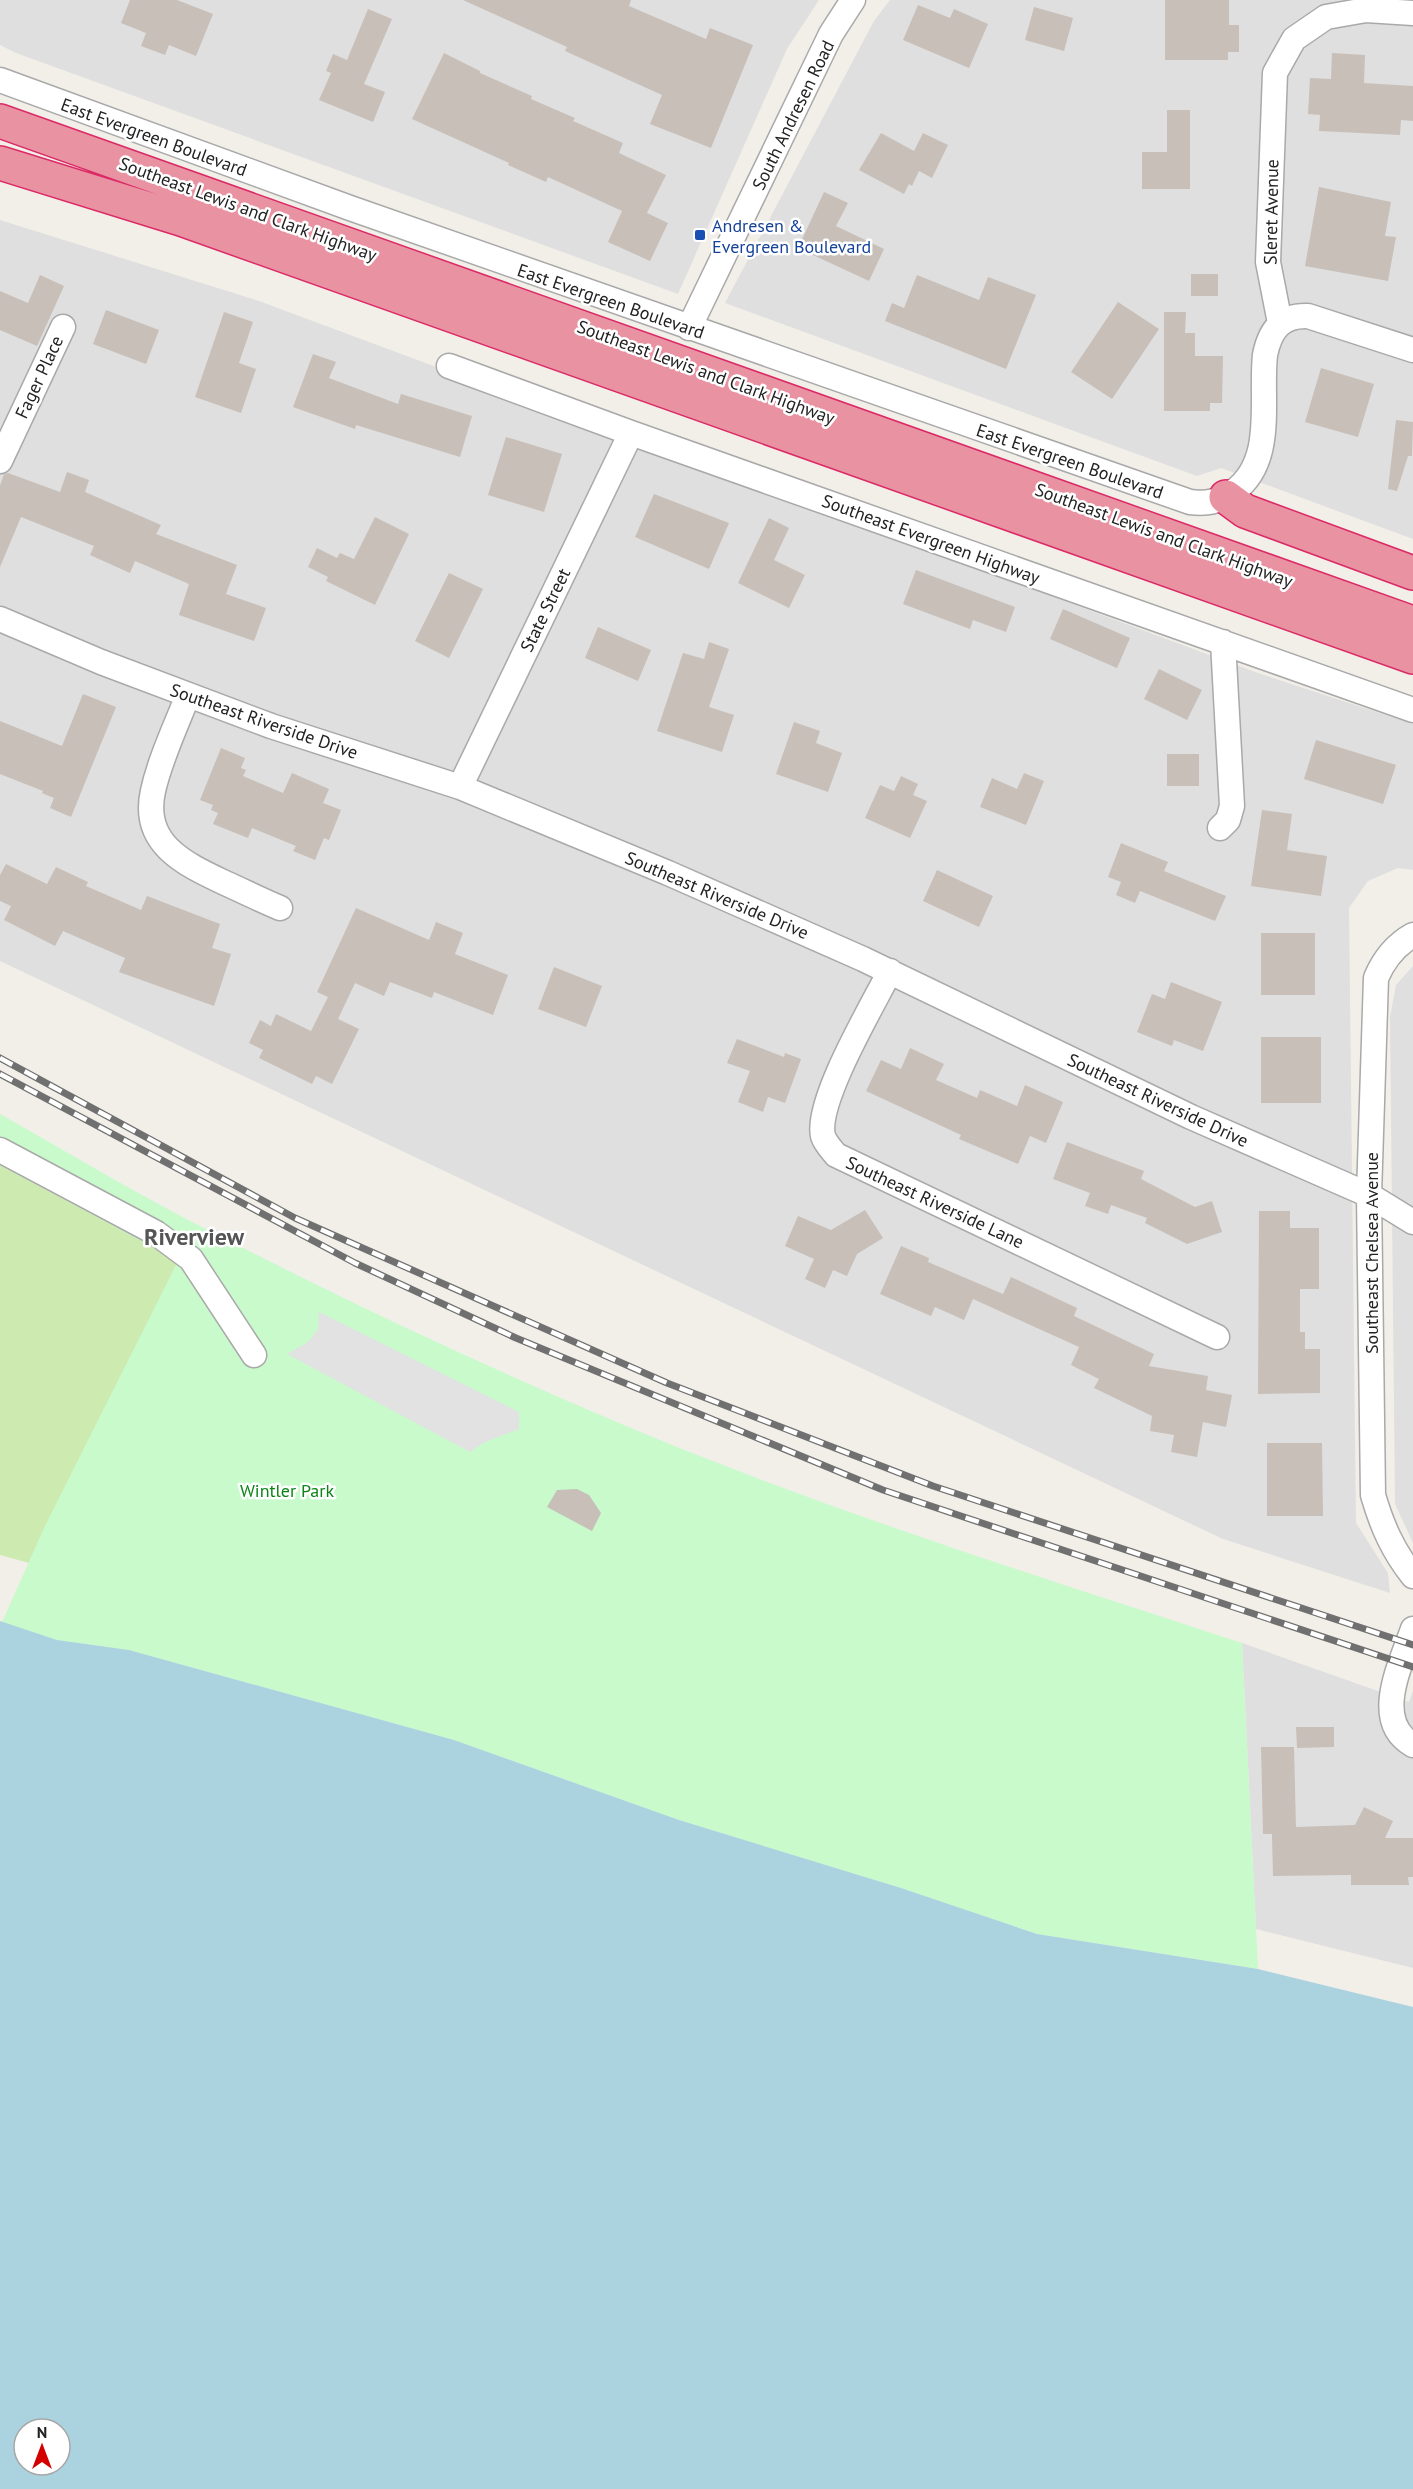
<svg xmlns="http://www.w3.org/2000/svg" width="1413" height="2489" font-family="'PT Sans',sans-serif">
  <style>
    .residential { fill: #e0dfdf }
    .grass { fill: #cdebb0 }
    .park { fill: #c8facc }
    .parking { fill: #e2e2e2 }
    .water { fill: #aad3df; fill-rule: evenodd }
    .building { fill: #c7bfb8 }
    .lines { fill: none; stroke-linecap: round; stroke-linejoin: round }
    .minor-casing { stroke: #a9a9a9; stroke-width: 27 }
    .highway-casing { stroke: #dc2a67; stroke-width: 36 }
    .minor { stroke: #fff; stroke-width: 24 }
    .highway { stroke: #e892a2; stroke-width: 33 }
    .rail-casing { stroke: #707070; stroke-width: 7 }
    .rail { stroke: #fff; stroke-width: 4.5; stroke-dasharray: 14; stroke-linecap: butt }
    .transit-dot { fill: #1a4fb4; stroke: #fff; stroke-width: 2 }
    .labels { text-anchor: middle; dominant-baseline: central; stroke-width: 5; stroke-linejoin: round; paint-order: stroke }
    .street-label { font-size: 18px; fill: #222; stroke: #fff }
    .transit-label { font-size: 18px; fill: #164399; stroke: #fff; text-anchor: start }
    .park-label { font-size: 18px; fill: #0c8416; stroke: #fff }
    .district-label { font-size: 24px; font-weight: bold; fill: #555; stroke: #fff }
  </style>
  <rect width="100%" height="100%" fill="#f2efe9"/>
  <path class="residential" d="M0 0H819L787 49 678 294 16 53 0 45Z
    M890 0H1413V539L1221 468 1197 476 725 303 874 21Z
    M0 220 259 301 1258 673 1413 724V870L1398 868 1368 881 1349 908 1356 1523 1388 1573 1390 1593 1223 1539 0 961Z
    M1413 966V1543L1395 1504 1390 1017 1396 985Z
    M1242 1643 1409 1702 1413 1690V1968L1256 1929Z"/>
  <path class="grass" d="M0 1165 179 1261 29 1563 0 1555Z"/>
  <path class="park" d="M0 1114C67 1152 134 1192 202 1227 357 1307 515 1381 677 1447 862 1521 1052 1581 1242 1643L1258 1969 1037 1934 901 1888 679 1820 454 1740 129 1650 57 1640 2 1622 45 1526 178 1261 0 1165Z"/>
  <path class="parking" d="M319 1312 519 1412V1429L483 1443 470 1452 287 1354 308 1342 318 1329Z"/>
  <path class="water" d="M0 1621 57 1640 129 1650 454 1740 679 1820 901 1888 1037 1934 1258 1969 1413 2007V2489H0ZM24 2429H60V2465H24Z"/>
  <path class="building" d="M130 0H177L213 14 196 56 169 45 165 55 141 46 146 33 121 23Z
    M463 0H631L629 6 706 39 710 28 753 45 711 148 650 124 662 95 565 51 567 47Z
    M1165 0H1229V25H1239V52H1228V60H1165Z
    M918 5 950 18 954 9 988 24 969 68 903 40Z
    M1034 7 1073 18 1064 51 1025 40Z
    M368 9 392 19 364 84 385 92 373 122 319 100 331 73 326 71 333 54 347 60Z
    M444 53 480 71V73L532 96 531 99 575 118 573 121 623 143 619 153 666 175 647 213 668 223 650 261 608 242 622 211 548 177 546 182 508 165 509 163 412 119Z
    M1332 53 1365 55 1364 83 1413 86V121L1401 120 1400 135 1319 131 1320 115 1308 114 1310 78 1331 79Z
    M1167 110H1190V189H1142V152H1167Z
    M881 133 914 151 923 133 948 145 932 178 919 171 912 186 909 184 904 194 859 170Z
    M1319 187 1391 202 1385 236 1396 237 1388 281 1305 266Z
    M824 192 848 203 836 226 884 249 869 281 798 248Z
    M1191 274H1218V296H1191Z
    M40 275 64 286 37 346 0 330V291L28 303Z
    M917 275 979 300 988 277 1036 295 1006 369 885 321 892 303 904 308Z
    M1118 302 1159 329 1112 399 1071 372Z
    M106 310 159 330 146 364 93 344Z
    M224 312 253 322 239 363 256 369 241 413 195 397Z
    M1164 312H1186L1185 333H1195V356H1223L1222 403H1210V411H1164Z
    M313 354 336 362 329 378 398 404 401 394 472 416 460 457 356 425 355 429 293 407Z
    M1321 368 1374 384 1358 437 1305 422Z
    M1396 420 1413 422 1412 456H1408L1397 491 1388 489Z
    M506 437 562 454 544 512 488 495Z
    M67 472 89 480 85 492 161 525 156 534 237 565 226 594 266 608 254 641 179 615 189 584 135 561 130 573 90 555 94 546 21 517 0 567V486L4 474 8 473 60 492Z
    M654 494 729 523 709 569 635 537Z
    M375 517 409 534 375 605 326 581 328 577 308 567 317 548 337 558 340 553 354 559Z
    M769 518 789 528 774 560 805 575 789 608 738 583Z
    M916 570 1015 607 1006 632 973 620 970 629 903 604Z
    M449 573 483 589 449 658 415 641Z
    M1063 609 1130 638 1117 668 1050 639Z
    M598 627 651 650 638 681 585 658Z
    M709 642 729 649 709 707 734 715 722 752 657 731 683 653 704 659Z
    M1159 669 1202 690 1187 720 1144 699Z
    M83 694 116 707 71 817 50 808 54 798 42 793 43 791 0 774V721L62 746Z
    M794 722 820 731 816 743 842 753 828 792 776 774Z
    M1316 740 1396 765 1383 804 1304 779Z
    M221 748 245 758 241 768 246 770 243 776 283 793 292 773 329 789 323 803 341 810 329 840 324 838 315 860 293 851 296 846 252 828 248 838 213 824 218 813 211 810 213 805 200 800Z
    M1167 754H1199V786H1167Z
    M1024 773 1044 781 1026 825 980 807 992 778 1017 789Z
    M901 776 918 784 913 795 927 801 910 838 865 818 880 785 894 791Z
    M1262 810 1292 814 1287 850 1327 856 1321 896 1251 886Z
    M1121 843 1168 862 1164 871 1226 896 1215 921 1140 891 1135 903 1116 895 1121 882 1108 877Z
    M6 864 47 884 56 867 88 882 86 886 141 910 147 896 220 924 212 948 231 954 214 1006 119 972 125 958 63 931 55 946 4 920 11 906 0 901V875Z
    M937 870 993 896 979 927 923 901Z
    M356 908 429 940 436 922 463 933 455 954 508 975 493 1015 434 992 432 998 390 982 384 996 355 983 338 1019 359 1029 332 1084 316 1076 312 1084 259 1058 263 1050 249 1043 260 1020 271 1026 276 1014 311 1031 328 997 317 992Z
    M1261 933H1315V995H1261Z
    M554 967 602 986 586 1027 538 1009Z
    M1171 982 1222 1002 1203 1051 1174 1040 1172 1046 1137 1032 1152 994 1165 999Z
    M1261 1037H1321V1103H1261Z
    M737 1039 784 1057 785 1053 801 1059 785 1103 768 1097 763 1112 738 1102 750 1071 727 1063Z
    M910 1048 944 1064 936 1080 977 1098 980 1090 1017 1106 1025 1085 1063 1102 1046 1143 1030 1136 1018 1164 959 1139 961 1135 866 1091 881 1060 901 1069Z
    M1067 1142 1144 1171 1141 1179 1195 1207 1212 1201 1222 1232 1187 1244 1145 1223 1147 1218 1111 1205 1108 1214 1085 1206 1090 1193 1053 1179Z
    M865 1210 883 1238 857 1254 847 1276 833 1270 825 1288 805 1279 814 1259 785 1246 798 1216 831 1230Z
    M1259 1211H1290V1228H1319V1289H1300V1332H1305V1349H1320V1393L1258 1394Z
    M901 1246 929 1258 928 1262 1003 1294 1011 1277 1077 1308 1074 1316 1154 1354 1149 1366 1208 1376 1206 1390 1232 1395 1226 1427 1203 1422 1197 1457 1171 1452 1174 1435 1150 1431 1152 1416 1094 1388 1099 1379 1071 1365 1079 1347 973 1299 964 1320 935 1307 931 1316 880 1294Z
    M1267 1443H1322L1323 1516H1267Z
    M577 1489 589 1495 601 1513 592 1531 547 1507 557 1490Z
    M1296 1727H1334V1747L1297 1748Z
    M1261 1747H1294L1296 1827 1355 1825 1364 1807 1393 1821 1385 1838H1413V1877H1408L1409 1885H1351V1875L1273 1876 1272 1834H1263Z"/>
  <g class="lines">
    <g class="minor-casing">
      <path id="minor" d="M0 80 350 208 1190 502C1207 504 1218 502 1233 492 1276 462 1260 400 1265 355 1270 330 1281 315 1308 316L1413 350
        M1280 323 1268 262 1275 73 1294 39 1326 17 1366 10 1413 13
        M689 328 831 34 853 0
        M449 366 631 433 1413 710
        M0 461 63 327
        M0 619 101 662 271 726 460 787 668 873 863 959 1191 1117 1369 1195 1413 1222
        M188 695C176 726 160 759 153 791 141 844 185 864 225 883 243 891 261 900 280 908
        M460 787 631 433
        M1220 828 1228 820 1232 806 1223 642
        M1413 935C1395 945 1384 959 1376 978L1369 1195 1373 1495C1382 1526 1393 1551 1413 1576
        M890 971C873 1005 815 1102 823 1136 825 1143 832 1150 836 1155L1217 1337
        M0 1150 156 1233 191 1259 254 1355
        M1413 1629C1401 1664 1371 1721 1413 1745"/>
    </g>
    <g class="highway-casing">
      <path id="highway" d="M0 121 1413 623
        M0 163 181 219 1413 657
        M1226 497 1245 511 1413 573"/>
    </g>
    <use href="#minor" class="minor"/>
    <use href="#highway" class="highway"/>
    <g class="rail-casing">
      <path id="rail" d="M0 1058 295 1218 667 1383 933 1486 1413 1645
        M0 1074 355 1263 516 1338 883 1490 1413 1667"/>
    </g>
    <use href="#rail" class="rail"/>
  </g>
  <rect class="transit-dot" x="694" y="229" width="12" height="12" rx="3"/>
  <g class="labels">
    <g class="street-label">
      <text transform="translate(793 115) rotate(-64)">South Andresen Road</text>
      <text transform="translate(154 137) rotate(20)">East Evergreen Boulevard</text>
      <text transform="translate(248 209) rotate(20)">Southeast Lewis and Clark Highway</text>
      <text transform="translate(1271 212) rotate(-89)">Sleret Avenue</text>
      <text transform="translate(611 301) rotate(19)">East Evergreen Boulevard</text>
      <text transform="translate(706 372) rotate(20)">Southeast Lewis and Clark Highway</text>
      <text transform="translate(39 377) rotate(-65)">Fager Place</text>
      <text transform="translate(1070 461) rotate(19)">East Evergreen Boulevard</text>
      <text transform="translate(1164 535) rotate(20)">Southeast Lewis and Clark Highway</text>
      <text transform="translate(931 539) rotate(20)">Southeast Evergreen Highway</text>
      <text transform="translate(545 610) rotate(-64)">State Street</text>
      <text transform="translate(264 721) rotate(19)">Southeast Riverside Drive</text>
      <text transform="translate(717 895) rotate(23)">Southeast Riverside Drive</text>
      <text transform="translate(1158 1100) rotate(25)">Southeast Riverside Drive</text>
      <text transform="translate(935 1202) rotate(25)">Southeast Riverside Lane</text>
      <text transform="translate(1371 1253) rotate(-90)">Southeast Chelsea Avenue</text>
    </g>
    <g class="transit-label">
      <text x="712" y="225">Andresen &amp;<tspan x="712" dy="21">Evergreen Boulevard</tspan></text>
    </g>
    <g class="park-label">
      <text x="287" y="1490">Wintler Park</text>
    </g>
    <g class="district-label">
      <text x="194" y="1236">Riverview</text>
    </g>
  </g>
  <g transform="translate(42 2447)"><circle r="28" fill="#ffffff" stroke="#a7a7a7" stroke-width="1.5"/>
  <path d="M0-4.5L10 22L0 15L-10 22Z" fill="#d40000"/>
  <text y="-9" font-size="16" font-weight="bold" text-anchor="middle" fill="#222222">N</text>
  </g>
</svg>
